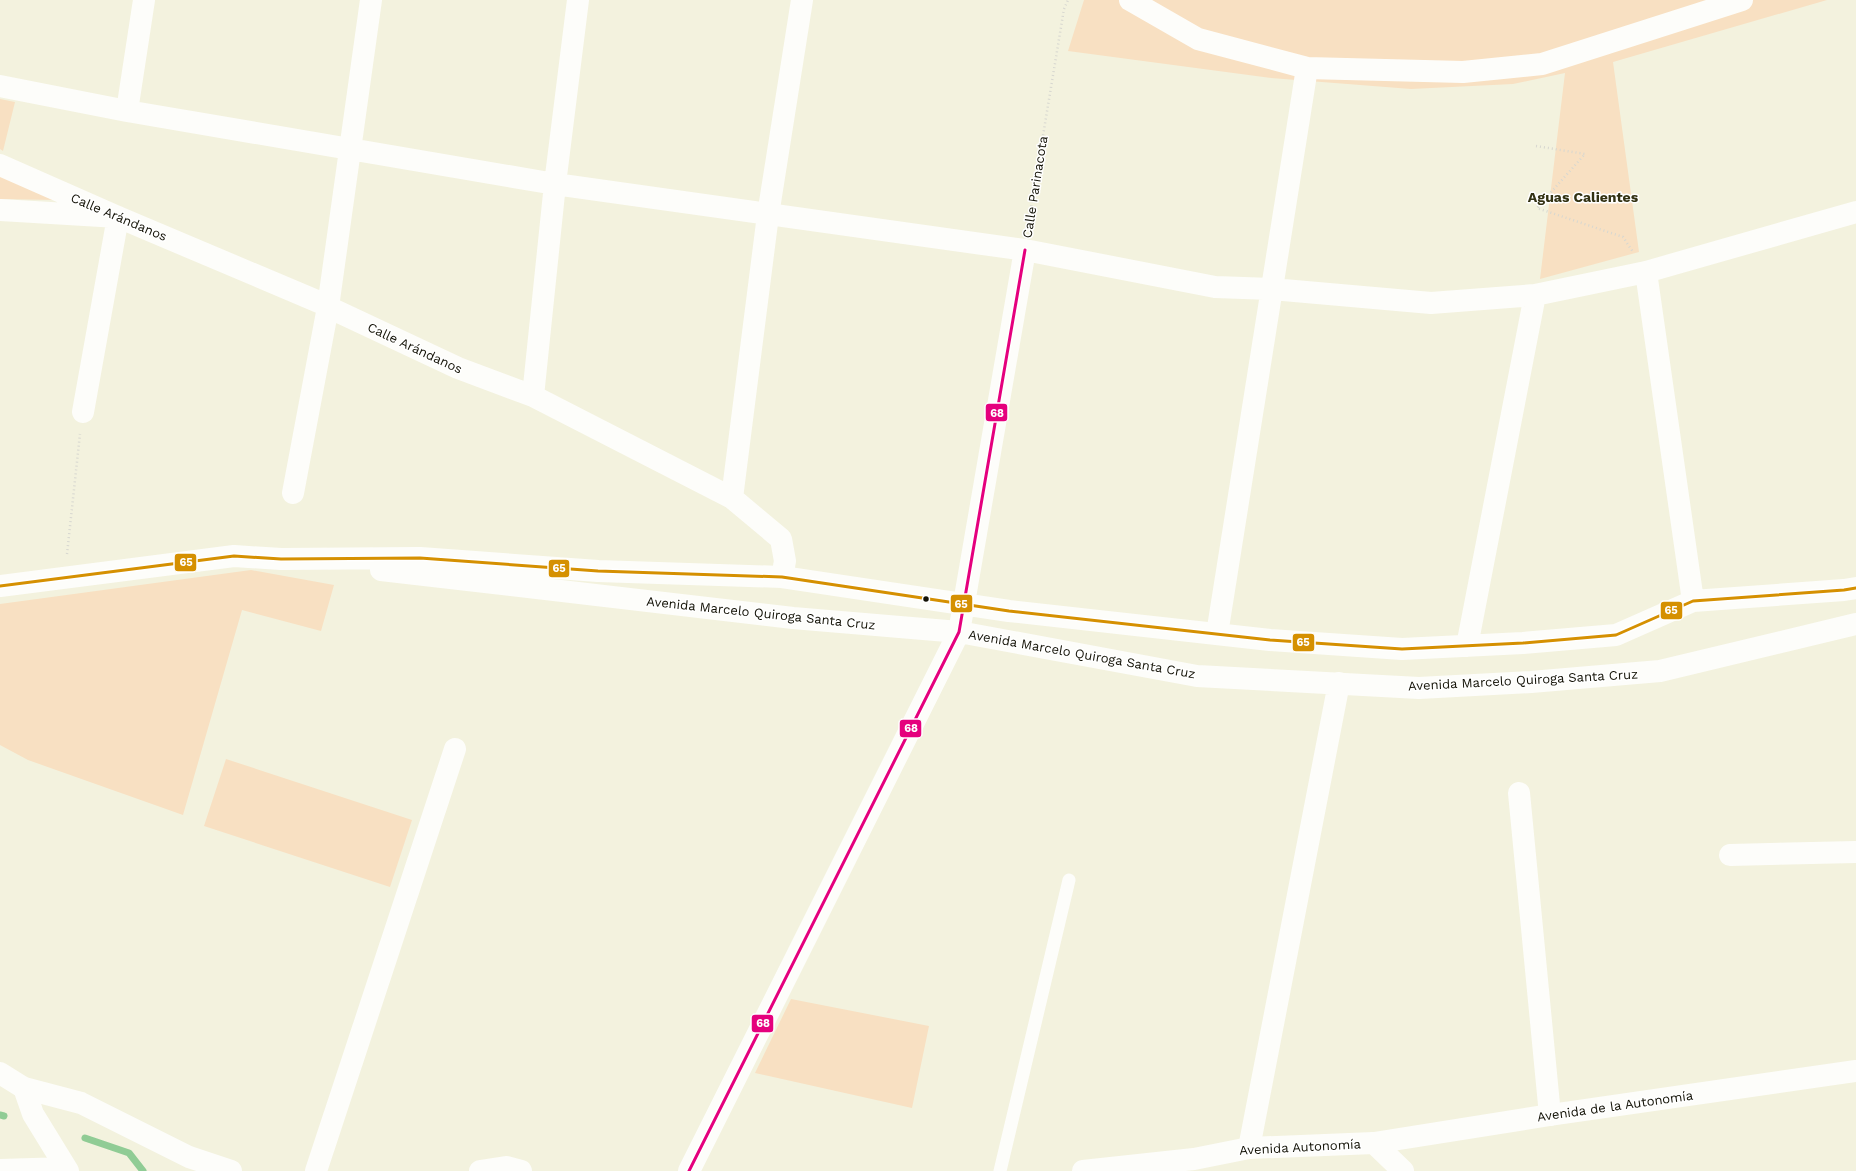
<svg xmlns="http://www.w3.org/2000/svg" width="1856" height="1171" font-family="'Work Sans',sans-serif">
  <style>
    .green { fill: #f8e0c2 }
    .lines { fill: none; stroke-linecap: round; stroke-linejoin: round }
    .stream { stroke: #90cc95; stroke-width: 7 }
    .path { stroke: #d7d7d0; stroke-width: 2.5; stroke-dasharray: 1 3; stroke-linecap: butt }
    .service { stroke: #fdfdfa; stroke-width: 13 }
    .minor { stroke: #fdfdfa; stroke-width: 22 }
    .tertiary { stroke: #fdfdfa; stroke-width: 22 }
    .bus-1-casing { stroke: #fff; stroke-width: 6 }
    .bus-2-casing { stroke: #fff; stroke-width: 6 }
    .bus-1 { stroke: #d59001; stroke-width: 3 }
    .bus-2 { stroke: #e5007d; stroke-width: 3 }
    .bus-dot { fill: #121105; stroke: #fff; stroke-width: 1.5 }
    .labels { text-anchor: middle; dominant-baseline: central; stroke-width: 3; stroke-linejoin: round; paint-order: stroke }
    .street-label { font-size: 13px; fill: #121105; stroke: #fff }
    .neighbourhood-label { font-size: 14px; font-weight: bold; fill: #333213; stroke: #fff }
    .line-badge { stroke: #fff; stroke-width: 1.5 }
    .badge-label { font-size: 11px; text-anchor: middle; font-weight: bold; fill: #fff }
  </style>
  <rect width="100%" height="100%" fill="#f3f2de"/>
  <path class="green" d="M1084 0H1827L1613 62 1639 252 1540 279 1565 73 1513 84 1411 89 1271 78 1068 51Z
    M0 99 15 102 3 151 0 149Z
    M0 176 57 200 0 199Z
    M251 570 334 585 321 631 242 610 183 815 28 760 0 745V604Z
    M226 759 412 820 390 887 204 826Z
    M791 999 929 1026 912 1108 755 1073Z"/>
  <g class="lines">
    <path class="stream" d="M0 1115 4 1116
      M85 1138 129 1153 143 1171"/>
    <path class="path" d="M1536 146 1585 154 1537 208 1623 237 1633 252
      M1028 226 1064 9 1068 0
      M67 554 80 434"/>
    <path class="service" d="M1000 1171 1069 880"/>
    <path class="minor" d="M1130 0 1198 39 1307 68 1463 72 1542 64 1742 0
      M0 86 127 111 555 184 1025 250 1215 287 1272 289 1431 303 1535 295 1646 272 1856 212
      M127 111 144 0
      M0 165 118 217 319 302 328 307 458 368 533 396 732 498 781 539 785 561 782 577
      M0 210 118 217 83 412
      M1646 272 1693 601
      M533 396 555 184 578 0
      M293 493 328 307 371 0
      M732 498 768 215 802 0
      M381 570 793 618 959 632 1197 676 1419 688 1531 682 1660 671 1856 624
      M0 586 234 556 281 559 420 558 598 571 782 577 1009 611 1270 640 1402 649 1523 643 1616 635 1693 601 1844 590 1856 588
      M1217 634 1307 68
      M1467 646 1535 295
      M1519 793 1550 1115
      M1730 855 1856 852
      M24 1088 33 1114 68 1171
      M1374 1143 1403 1171
      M1249 1148 1339 683
      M0 1170 66 1168
      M316 1171 455 749
      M689 1171 959 632 1025 250"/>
    <path class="tertiary" d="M0 1073 24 1088 81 1103 189 1157 231 1171
      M480 1171 506 1167 521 1171
      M1083 1171 1194 1159 1249 1148 1374 1143 1550 1115 1856 1071"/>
    <g class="bus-1-casing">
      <path id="bus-1" d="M0 586 234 556 281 559 420 558 598 571 782 577 1009 611 1270 640 1402 649 1523 643 1616 635 1693 601 1844 590 1856 588"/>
    </g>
    <g class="bus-2-casing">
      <path id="bus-2" d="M689 1171 959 632 1025 250"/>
    </g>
    <use href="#bus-1" class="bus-1"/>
    <use href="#bus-2" class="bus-2"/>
  </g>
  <circle class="bus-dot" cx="926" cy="599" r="3.5"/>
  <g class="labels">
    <g class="street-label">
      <text transform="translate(1035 187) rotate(-81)">Calle Parinacota</text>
      <text transform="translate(119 217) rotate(23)">Calle Arándanos</text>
      <text transform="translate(415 348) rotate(25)">Calle Arándanos</text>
      <text transform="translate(761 613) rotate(6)">Avenida Marcelo Quiroga Santa Cruz</text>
      <text transform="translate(1082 654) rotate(10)">Avenida Marcelo Quiroga Santa Cruz</text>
      <text transform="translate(1523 680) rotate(-3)">Avenida Marcelo Quiroga Santa Cruz</text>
      <text transform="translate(1615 1106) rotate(-8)">Avenida de la Autonomía</text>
      <text transform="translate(1300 1147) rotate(-3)">Avenida Autonomía</text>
    </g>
    <g class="neighbourhood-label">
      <text x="1583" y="197">Aguas Calientes</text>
    </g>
  </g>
  <g class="line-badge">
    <rect x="985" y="403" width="23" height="19" rx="4" fill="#e5007d"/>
    <rect x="174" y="553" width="23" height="19" rx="4" fill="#d59001"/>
    <rect x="548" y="559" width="22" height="19" rx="4" fill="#d59001"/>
    <rect x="950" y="594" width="23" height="19" rx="4" fill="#d59001"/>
    <rect x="1660" y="601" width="23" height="19" rx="4" fill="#d59001"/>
    <rect x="1292" y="633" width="23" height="19" rx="4" fill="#d59001"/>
    <rect x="899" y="719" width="23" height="19" rx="4" fill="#e5007d"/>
    <rect x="751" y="1014" width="23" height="19" rx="4" fill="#e5007d"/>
  </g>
  <g class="badge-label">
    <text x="997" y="417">68</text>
    <text x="186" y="566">65</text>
    <text x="559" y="572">65</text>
    <text x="961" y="608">65</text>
    <text x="1671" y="614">65</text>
    <text x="1303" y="646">65</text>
    <text x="911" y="732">68</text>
    <text x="763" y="1027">68</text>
  </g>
</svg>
